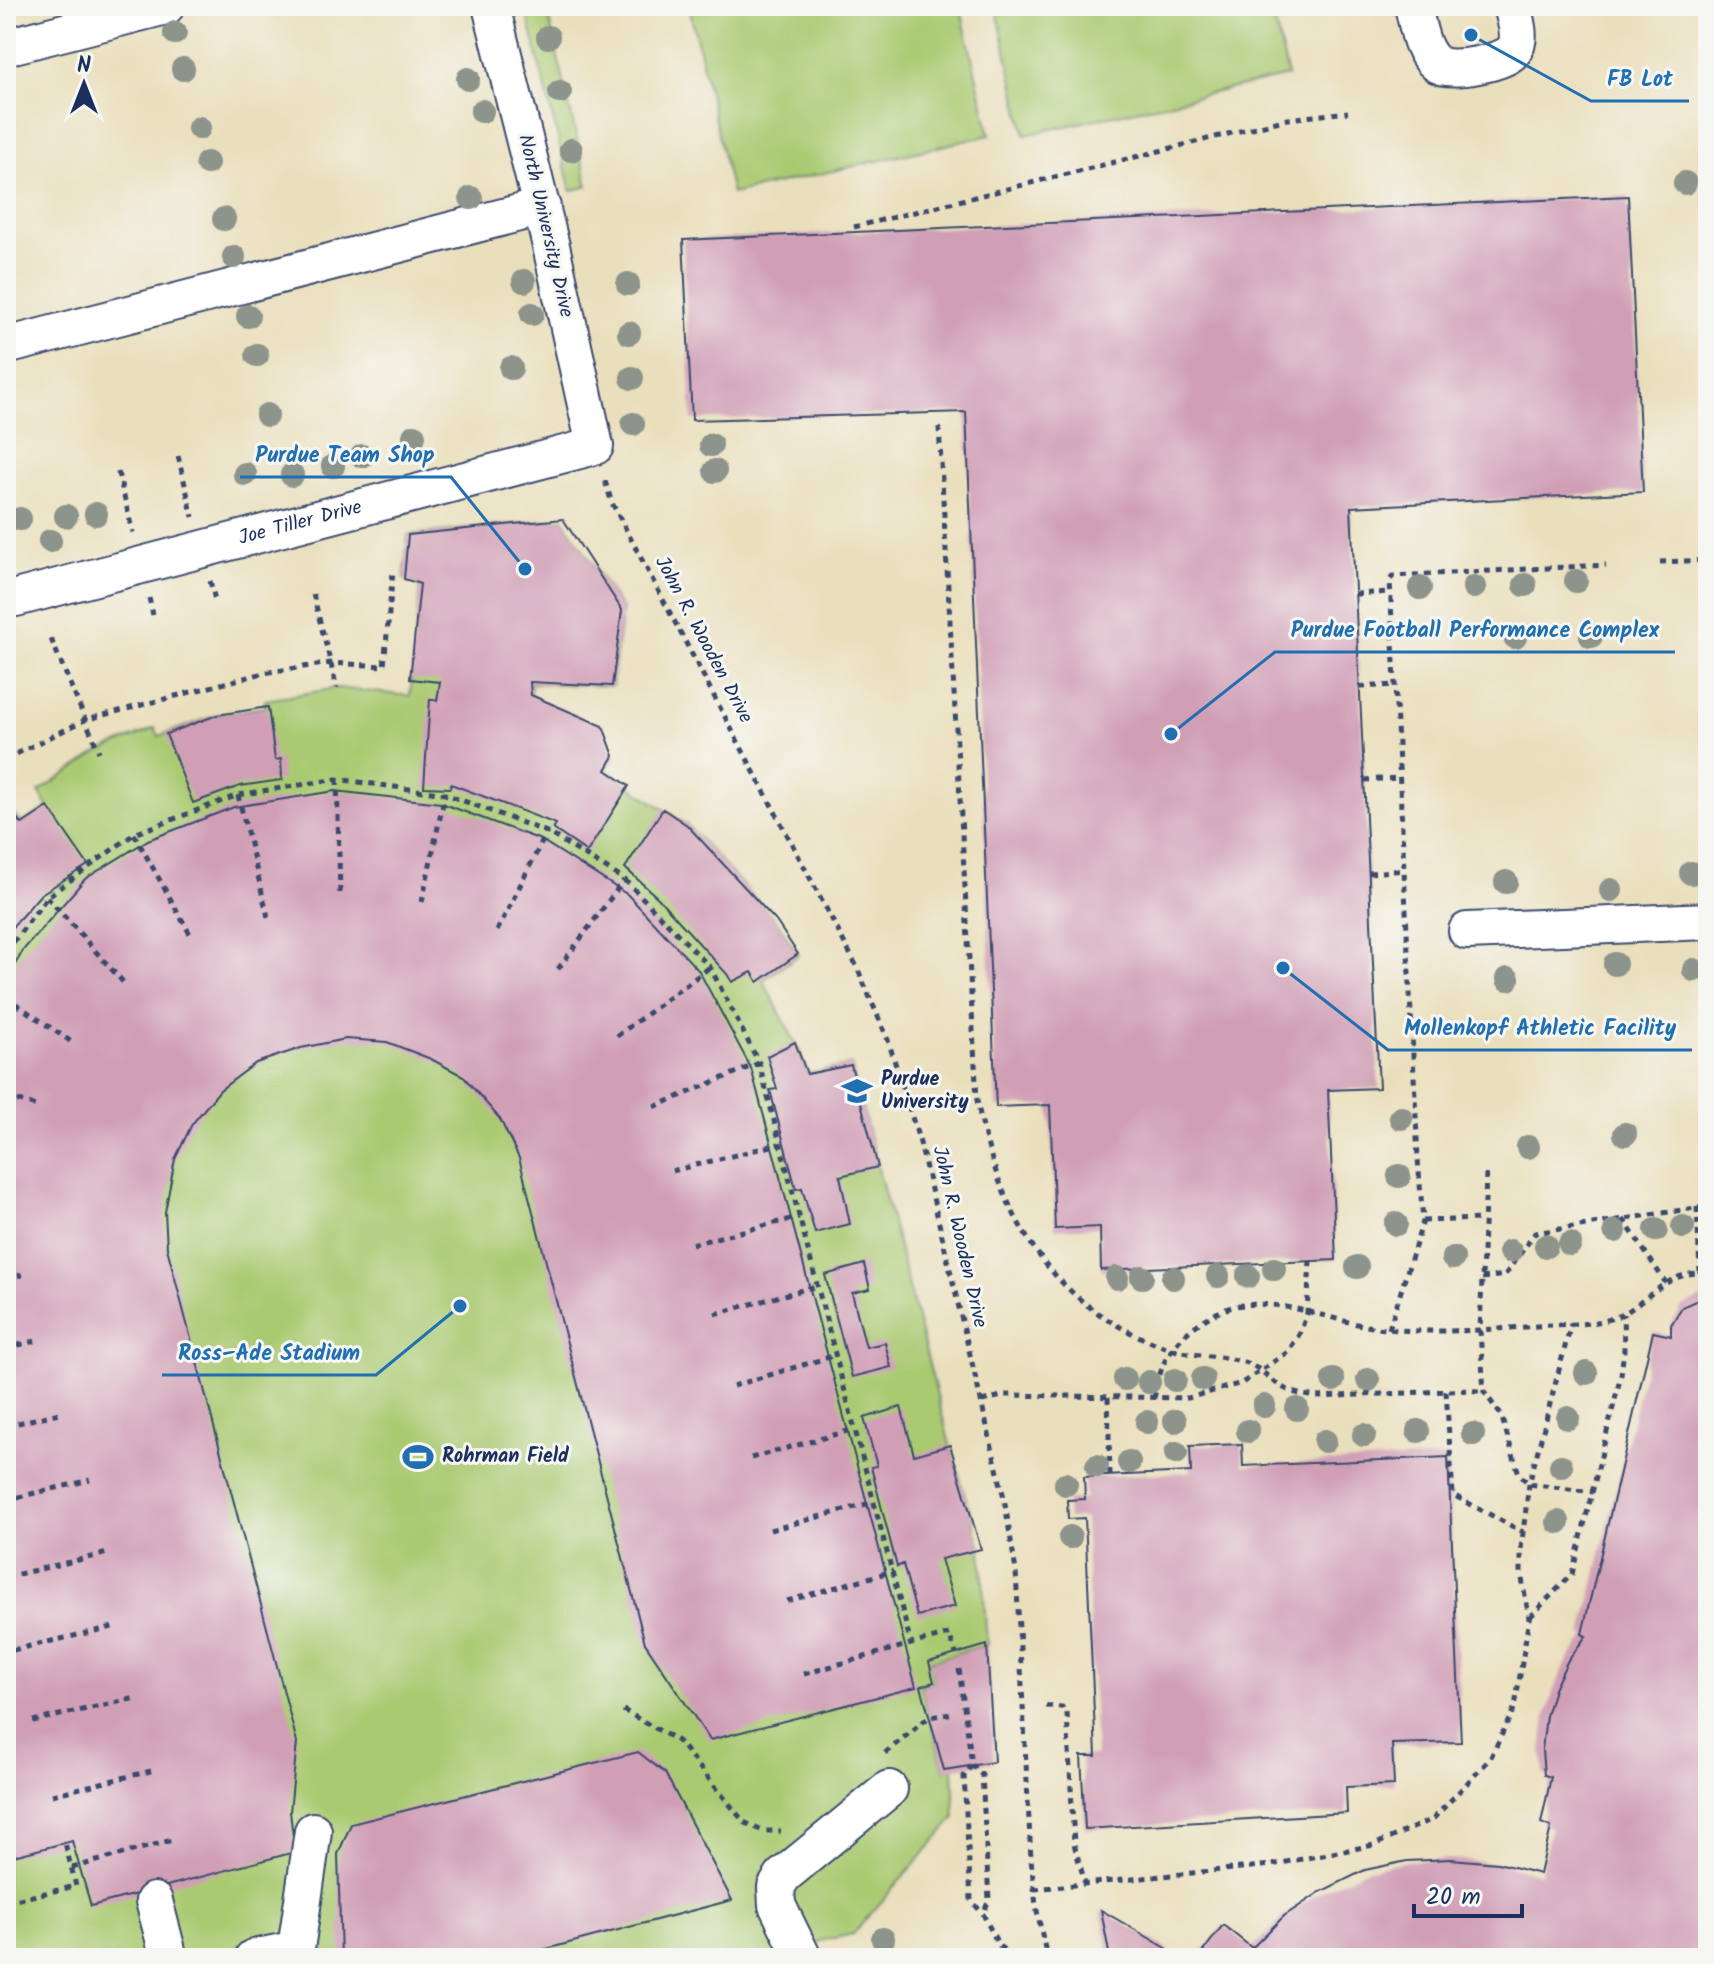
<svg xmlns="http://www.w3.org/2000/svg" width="1714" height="1964" font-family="Kalam,sans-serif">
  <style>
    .green { fill: #aaca72; stroke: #627c68; stroke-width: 2 }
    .building { fill: #d09fb6 }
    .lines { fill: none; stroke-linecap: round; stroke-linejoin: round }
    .minor-casing { stroke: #3a496c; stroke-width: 40 }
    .path { stroke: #3a496c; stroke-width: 5; stroke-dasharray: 6 6; stroke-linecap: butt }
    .minor { stroke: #fff; stroke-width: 36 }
    .tree { fill: #8c948b }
    .labels { text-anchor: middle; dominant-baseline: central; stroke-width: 6; stroke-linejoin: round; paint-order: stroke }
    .street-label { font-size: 20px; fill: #1b2f5e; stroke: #f6f6f2 }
    .poi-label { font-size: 20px; font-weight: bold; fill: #1b2f5e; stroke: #f6f6f2; text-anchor: start }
    .leader { fill: none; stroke: #1f6fb2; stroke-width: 3 }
    .callout-dot { fill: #1f6fb2; stroke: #f6f6f2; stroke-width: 3 }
    .callout-label { font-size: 22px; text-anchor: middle; font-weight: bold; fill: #1f6fb2; stroke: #f6f6f2; stroke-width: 6; stroke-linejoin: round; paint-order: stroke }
  </style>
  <rect width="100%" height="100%" fill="#f6f6f2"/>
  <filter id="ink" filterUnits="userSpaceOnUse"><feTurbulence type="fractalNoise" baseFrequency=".0125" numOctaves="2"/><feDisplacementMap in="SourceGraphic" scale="16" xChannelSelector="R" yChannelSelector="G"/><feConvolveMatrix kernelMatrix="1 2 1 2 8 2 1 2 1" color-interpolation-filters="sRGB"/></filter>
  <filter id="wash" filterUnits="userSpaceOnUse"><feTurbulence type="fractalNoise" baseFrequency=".006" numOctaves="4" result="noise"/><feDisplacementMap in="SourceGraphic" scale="32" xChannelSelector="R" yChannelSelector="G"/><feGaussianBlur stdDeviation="1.8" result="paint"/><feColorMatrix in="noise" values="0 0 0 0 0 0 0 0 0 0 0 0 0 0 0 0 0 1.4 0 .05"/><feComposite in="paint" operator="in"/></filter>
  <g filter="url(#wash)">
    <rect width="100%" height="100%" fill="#eadfbc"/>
    <path class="green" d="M525 6H546L588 186 571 191Z
      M689 6H960L990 135 732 194Z
      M996 6H1271L1288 76 1025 135Z
      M563 519 622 610 612 686 531 683V695L614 756 606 770 687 825 776 921 799 955 763 980 800 1052 807 1074 851 1065 950 1445 981 1549 987 1645 930 1661 934 1682 921 1686 944 1770 953 1767 955 1818 853 1934 820 1941 798 1958H6V806L22 823 48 807 39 792 99 752 155 728 159 736 217 715 265 707V700L337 688 410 696 420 584 404 579 408 535Z"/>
    <g id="blocks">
      <path class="building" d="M1628 196 1643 492 1351 507 1379 1088 1328 1090 1336 1260 1101 1270 1100 1227 1055 1229 1050 1105 996 1107 966 412 692 420 683 240Z
        M420 442 423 450 402 455 400 448Z
        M563 519 622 610 612 686 530 682 531 695 603 726 614 756 606 770 629 786 587 852 553 829 556 824 451 784 450 788 424 787 430 699 437 701 440 682 410 679 420 584 404 579 408 535Z
        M268 707 275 760 281 759 282 780 240 786 193 803 166 734 217 715Z
        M335 791 441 803 541 840 628 895 699 971 751 1068 916 1687 710 1740 645 1643 519 1158 500 1119 463 1076 431 1059 387 1042 346 1039 301 1048 256 1063 220 1090 192 1124 175 1159 165 1212 167 1248 297 1742 290 1812 295 1852 91 1906 72 1841 6 1858V980L24 949 85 879 148 840 234 807Z
        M6 806 22 824 48 807 88 865 41 894 6 934Z
        M663 809 687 825 776 921 798 954 758 982 752 972 732 982 727 974 658 898 625 868Z
        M795 1042 807 1074 851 1065 878 1167 840 1176 850 1224 815 1233 802 1188 796 1189 770 1090 777 1089 767 1056Z
        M864 1264 870 1289 852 1293 866 1347 885 1343 891 1367 852 1377 825 1275Z
        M1702 1298 1708 1299V1958H1198L1223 1925 1252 1948 1284 1916 1320 1892 1365 1870 1407 1861 1451 1859 1498 1863 1540 1874 1551 1827 1541 1823 1551 1777 1544 1775 1542 1750 1546 1716 1554 1689 1568 1660 1586 1636 1582 1634 1653 1332 1671 1336V1325L1682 1307Z
        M901 1407 914 1455 950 1445 981 1549 941 1559 955 1606 917 1616 903 1564 897 1567 871 1467 877 1466 864 1418Z
        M1242 1444 1243 1466 1448 1457 1461 1742 1392 1744 1394 1785 1346 1787 1347 1813 1085 1829 1081 1756H1096L1085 1518 1068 1519 1067 1500 1085 1499 1084 1477 1191 1472 1190 1446Z
        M987 1645 994 1762 944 1770 921 1686 934 1682 929 1662Z
        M638 1752 665 1773 732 1900 512 1958H341L338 1854 351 1824Z
        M1101 1910 1168 1949 1169 1958H1110Z"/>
    </g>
  </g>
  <g filter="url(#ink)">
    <use href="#blocks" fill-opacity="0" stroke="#3a496c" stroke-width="2"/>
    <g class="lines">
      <g class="minor-casing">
        <g id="minor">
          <path d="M1413 6C1418 25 1420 51 1437 64 1449 73 1505 63 1514 50 1522 38 1515 18 1512 6"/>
          <path d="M6 47 166 6"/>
          <path d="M6 346 542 207"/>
          <path id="s1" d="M6 598H16L595 446 551 246 491 6"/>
          <path d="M1467 931 1708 921"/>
          <path d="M154 1901 169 1958"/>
          <path d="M296 1949 313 1831"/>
          <path d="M253 1958 296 1949V1958"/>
          <path d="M803 1958 777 1905 776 1887 784 1875 889 1789"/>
        </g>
      </g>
      <path class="path" d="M854 227 1288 119 1348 112
        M939 427 977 1100C999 1217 1054 1313 1175 1350 1198 1357 1224 1355 1247 1363 1261 1368 1270 1380 1282 1387 1293 1394 1305 1395 1317 1397L1470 1390 1484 1392
        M178 456 193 517
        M118 472 133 533
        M605 481 612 503 856 965 888 1040 920 1143 1004 1498 1016 1571 1031 1859 1036 1906 1047 1958
        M1660 562 1708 560
        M210 581 215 600
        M313 594 337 688
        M1355 594 1391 592
        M149 598 153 615
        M51 639 99 752
        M1360 687 1395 685
        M6 759 85 720 263 673 331 663 384 666 393 571
        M337 779 340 893
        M1364 780 1400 778
        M238 795 268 917
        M134 834 190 934
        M1369 873 1404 870
        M47 897 123 982
        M422 902 445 794
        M497 931 547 832
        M6 952 47 897 134 834 238 795 337 779 445 794 547 832 625 880 710 967 759 1063 911 1644 949 1634 956 1654
        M558 969 624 880
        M6 997 73 1043
        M617 1036 710 967
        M6 1097 39 1107
        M654 1107 759 1063
        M672 1171 779 1144
        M1486 1174 1480 1331 1484 1392 1501 1415 1519 1474 1529 1484 1593 1492
        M6 1194 17 1195
        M1697 1207 1700 1273
        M1623 1219 1666 1283
        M1423 1221 1482 1219
        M692 1244 799 1217
        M6 1277 22 1275
        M1482 1278 1505 1275 1535 1233 1708 1206
        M715 1314 817 1286
        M1389 1329 1423 1221 1418 1159 1390 580 1393 576 1606 565
        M6 1348 40 1340
        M733 1386 836 1355
        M1446 1391 1453 1495 1523 1532
        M1108 1397 1110 1476
        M1154 1398C1157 1387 1159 1374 1164 1363 1176 1337 1205 1315 1232 1307 1280 1295 1339 1325 1387 1329 1442 1334 1497 1329 1551 1325 1574 1324 1602 1325 1623 1314 1651 1298 1671 1268 1708 1274
        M982 1401 1005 1395 1188 1398 1242 1383 1288 1352 1300 1333 1307 1313 1310 1261
        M6 1426 59 1413
        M751 1458 855 1429
        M6 1500 90 1480
        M770 1530 874 1502
        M6 1577 108 1553
        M787 1601 893 1571
        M1530 1617 1572 1574 1621 1375 1624 1350 1623 1314
        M13 1650 117 1626
        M959 1669 972 1765 982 1775 989 1900 983 1914
        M804 1674 911 1644
        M1046 1706 1062 1707 1067 1713 1074 1844 1085 1883
        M623 1710 678 1741 744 1822 763 1831H781
        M33 1721 136 1698
        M885 1753 929 1717 955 1713
        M972 1765 964 1776 971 1900 983 1914 999 1946 1015 1958
        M52 1795 155 1770
        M72 1868 172 1840
        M1034 1889 1271 1865 1374 1845 1433 1819 1490 1759 1515 1707 1529 1618 1521 1573V1549L1529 1484 1571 1324
        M6 1902 76 1886 65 1843"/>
      <use href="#minor" class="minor"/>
    </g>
    <g class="tree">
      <circle cx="175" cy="33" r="12"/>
      <circle cx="548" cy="37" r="12"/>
      <circle cx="183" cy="69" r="12"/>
      <circle cx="468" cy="79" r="12"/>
      <circle cx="560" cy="92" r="12"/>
      <circle cx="482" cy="111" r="12"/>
      <circle cx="199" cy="128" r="12"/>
      <circle cx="571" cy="150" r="12"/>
      <circle cx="207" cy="163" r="12"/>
      <circle cx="1685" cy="183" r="12"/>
      <circle cx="471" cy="198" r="12"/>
      <circle cx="224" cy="219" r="12"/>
      <circle cx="234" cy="257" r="12"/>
      <circle cx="524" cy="281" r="12"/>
      <circle cx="628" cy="284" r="12"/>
      <circle cx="532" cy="314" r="12"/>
      <circle cx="248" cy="316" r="12"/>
      <circle cx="629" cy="333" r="12"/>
      <circle cx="257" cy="355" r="12"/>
      <circle cx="511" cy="368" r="12"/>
      <circle cx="632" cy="378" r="12"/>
      <circle cx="267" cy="415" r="12"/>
      <circle cx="633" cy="424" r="12"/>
      <circle cx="414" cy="436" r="12"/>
      <circle cx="711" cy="445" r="12"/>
      <circle cx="362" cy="456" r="12"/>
      <circle cx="333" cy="466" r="12"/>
      <circle cx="715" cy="471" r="12"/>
      <circle cx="245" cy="474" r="12"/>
      <circle cx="292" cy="475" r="12"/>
      <circle cx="96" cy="514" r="12"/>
      <circle cx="66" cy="516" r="12"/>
      <circle cx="20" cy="519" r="12"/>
      <circle cx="50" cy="541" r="12"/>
      <circle cx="1576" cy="581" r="12"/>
      <circle cx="1525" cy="585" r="12"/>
      <circle cx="1474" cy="587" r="12"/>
      <circle cx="1420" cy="588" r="12"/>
      <circle cx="1591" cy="636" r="12"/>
      <circle cx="1515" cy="637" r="12"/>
      <circle cx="1691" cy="873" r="12"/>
      <circle cx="1506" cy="882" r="12"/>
      <circle cx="1611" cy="890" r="12"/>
      <circle cx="1615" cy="964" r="12"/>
      <circle cx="1694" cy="970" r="12"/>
      <circle cx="1508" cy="979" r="12"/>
      <circle cx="1401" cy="1118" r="12"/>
      <circle cx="1625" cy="1134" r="12"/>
      <circle cx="1528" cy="1147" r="12"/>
      <circle cx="1399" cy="1176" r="12"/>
      <circle cx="1396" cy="1224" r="12"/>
      <circle cx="1683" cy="1227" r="12"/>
      <circle cx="1656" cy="1230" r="12"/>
      <circle cx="1615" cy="1231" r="12"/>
      <circle cx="1570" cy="1244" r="12"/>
      <circle cx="1546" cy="1246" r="12"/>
      <circle cx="1510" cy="1251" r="12"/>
      <circle cx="1453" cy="1258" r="12"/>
      <circle cx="1357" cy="1267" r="12"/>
      <circle cx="1274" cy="1269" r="12"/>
      <circle cx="1218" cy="1276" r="12"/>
      <circle cx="1248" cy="1276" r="12"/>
      <circle cx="1142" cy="1277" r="12"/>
      <circle cx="1117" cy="1278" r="12"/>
      <circle cx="1173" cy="1278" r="12"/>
      <circle cx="1586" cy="1373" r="12"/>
      <circle cx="1125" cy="1379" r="12"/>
      <circle cx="1203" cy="1379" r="12"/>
      <circle cx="1175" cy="1380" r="12"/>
      <circle cx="1333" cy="1380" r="12"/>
      <circle cx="1368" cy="1380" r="12"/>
      <circle cx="1149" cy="1382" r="12"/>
      <circle cx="1264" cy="1406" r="12"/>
      <circle cx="1297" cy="1409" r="12"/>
      <circle cx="1568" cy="1418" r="12"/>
      <circle cx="1175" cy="1421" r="12"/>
      <circle cx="1147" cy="1422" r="12"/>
      <circle cx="1248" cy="1431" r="12"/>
      <circle cx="1418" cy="1431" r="12"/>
      <circle cx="1473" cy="1434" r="12"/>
      <circle cx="1364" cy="1435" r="12"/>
      <circle cx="1325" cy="1441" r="12"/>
      <circle cx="1176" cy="1453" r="12"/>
      <circle cx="1129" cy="1462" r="12"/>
      <circle cx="1097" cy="1466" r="12"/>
      <circle cx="1561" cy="1466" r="12"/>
      <circle cx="1066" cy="1484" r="12"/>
      <circle cx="1558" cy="1522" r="12"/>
      <circle cx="1070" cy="1537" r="12"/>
      <circle cx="883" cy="1939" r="12"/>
    </g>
  </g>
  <defs>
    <g id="university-bare" transform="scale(2.4)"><path d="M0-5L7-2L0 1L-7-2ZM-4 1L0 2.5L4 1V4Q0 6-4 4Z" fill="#1f6fb2" stroke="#f6f6f2" stroke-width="2.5" paint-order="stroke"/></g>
    <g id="stadium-bare" transform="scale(2.4)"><path d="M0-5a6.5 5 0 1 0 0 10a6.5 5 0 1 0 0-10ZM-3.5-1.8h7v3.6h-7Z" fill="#1f6fb2" stroke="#f6f6f2" stroke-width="2.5" paint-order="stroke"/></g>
  </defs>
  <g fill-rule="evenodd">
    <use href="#university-bare" x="857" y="1091"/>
    <use href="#stadium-bare" x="418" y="1457"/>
  </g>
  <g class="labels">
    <g class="street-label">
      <text transform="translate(545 226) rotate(77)">North University Drive</text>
      <text stroke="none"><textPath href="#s1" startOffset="304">Joe Tiller Drive</textPath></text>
      <text transform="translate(703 640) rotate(62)">John R. Wooden Drive</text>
      <text transform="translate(959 1237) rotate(77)">John R. Wooden Drive</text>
    </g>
    <g class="poi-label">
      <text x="881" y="1080">Purdue<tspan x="881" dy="23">University</tspan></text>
      <text x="442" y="1457">Rohrman Field</text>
    </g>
  </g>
  <path class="leader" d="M1471 35L1591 101H1689M525 569L451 477H240M1171 734L1275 652H1675M1283 968L1388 1050H1692M460 1306L376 1375H162"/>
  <g class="callout-dot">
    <circle cx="1471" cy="35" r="8"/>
    <circle cx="525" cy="569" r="8"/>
    <circle cx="1171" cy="734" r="8"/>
    <circle cx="1283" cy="968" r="8"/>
    <circle cx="460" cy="1306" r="8"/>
  </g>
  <g class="callout-label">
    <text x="1640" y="86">FB Lot</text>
    <text x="345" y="462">Purdue Team Shop</text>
    <text x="1475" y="637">Purdue Football Performance Complex</text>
    <text x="1540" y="1035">Mollenkopf Athletic Facility</text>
    <text x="269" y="1360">Ross–Ade Stadium</text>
  </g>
  <rect width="1714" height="1964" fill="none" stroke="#f6f6f2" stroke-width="32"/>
  <g transform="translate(84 84)" stroke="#f6f6f2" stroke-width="6" paint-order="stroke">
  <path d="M0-6L14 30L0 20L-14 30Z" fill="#1b2f5e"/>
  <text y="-12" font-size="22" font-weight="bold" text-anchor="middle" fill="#1b2f5e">N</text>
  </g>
  <path d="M1414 1904v12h108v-12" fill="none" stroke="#1b2f5e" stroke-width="4"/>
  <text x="1426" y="1904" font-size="24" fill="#1b2f5e" stroke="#f6f6f2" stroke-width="6" paint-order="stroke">20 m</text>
</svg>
